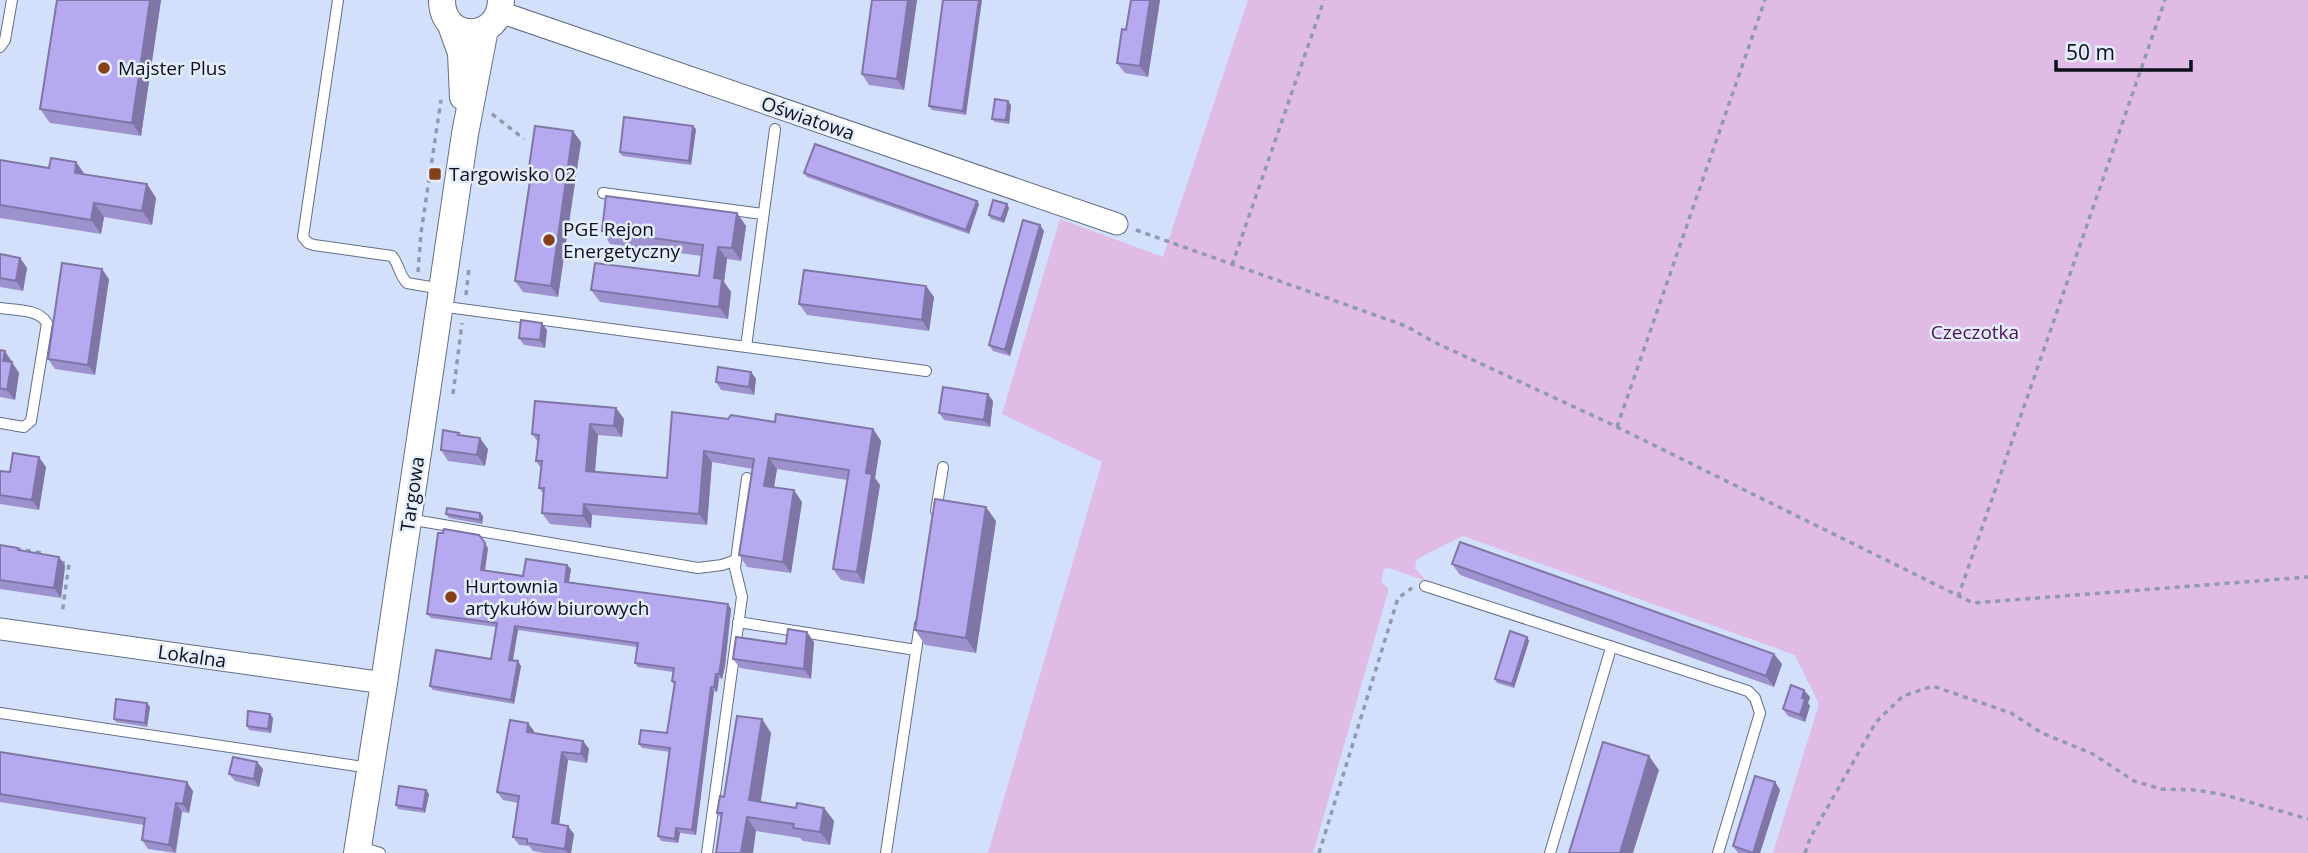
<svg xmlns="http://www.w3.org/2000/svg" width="2308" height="853" font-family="'Open Sans',sans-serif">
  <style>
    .green { fill: #dfbbe6 }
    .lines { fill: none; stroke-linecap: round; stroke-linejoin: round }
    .service-casing { stroke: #636f87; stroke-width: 12 }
    .minor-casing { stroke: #636f87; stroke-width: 23 }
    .tertiary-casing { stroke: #636f87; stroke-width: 28 }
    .path { stroke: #8f9aaf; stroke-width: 3.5; stroke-dasharray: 5 5; stroke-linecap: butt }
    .service { stroke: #fff; stroke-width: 10 }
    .minor { stroke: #fff; stroke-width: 21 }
    .tertiary { stroke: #fff; stroke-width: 26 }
    .wall { fill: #9d91ce }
    .shaded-wall { fill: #7f76a7 }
    .building { fill: #b6a9ef; stroke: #7f76a7; stroke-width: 2 }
    .poi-dot { fill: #864019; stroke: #e4edfd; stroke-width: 2.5 }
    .labels { text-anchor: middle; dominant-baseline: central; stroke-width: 5; stroke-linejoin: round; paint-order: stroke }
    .poi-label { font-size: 19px; fill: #0b1019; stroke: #e4edfd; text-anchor: start }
    .street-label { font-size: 19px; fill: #0b1019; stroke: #e4edfd }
    .park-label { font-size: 19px; fill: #4e1059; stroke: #e4edfd }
  </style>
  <rect width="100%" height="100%" fill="#d2e0fb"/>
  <path class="green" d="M1248 0H2308V853H1773L1819 704 1795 655 1463 536 1417 559 1415 568 1426 581 1389 568 1384 569 1381 582 1388 588V592L1313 853H988L1102 462 1002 414 1060 219 1163 257Z"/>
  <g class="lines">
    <g class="service-casing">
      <path id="service" d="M338 0 303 237 308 243 314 245 392 256C399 264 399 275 407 283L442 289
        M0 47 5 40 12 0
        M603 193 763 214
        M439 306 926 371
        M0 308C15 310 39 309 47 323L31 421 24 427 0 423
        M746 347 775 129
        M936 511 943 467
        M408 519 698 568 722 565 736 560
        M1425 586 1748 691 1755 698 1760 713 1718 853
        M738 622 916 650
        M0 713 370 768
        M358 846 380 853
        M707 853 742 597 735 568 747 478
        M886 853 920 624
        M1550 853 1611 648"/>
    </g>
    <g class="minor-casing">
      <path id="minor" d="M500 12 1117 224
        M0 629 384 683"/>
    </g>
    <g class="tertiary-casing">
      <path id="tertiary" d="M442 0C442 43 500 43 501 0
        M451 25 461 53 463 97
        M357 853 384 683 465 134 485 29"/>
    </g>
    <path class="path" d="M492 114 524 139
      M1136 230 1406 326 1434 342 1611 424 1973 603 2308 577
      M1232 265 1324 0
      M418 272 421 233 441 100
      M466 295 469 268
      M453 394 462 323
      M1617 427 1765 0
      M16 549 42 553 44 557
      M60 562 69 564 62 614
      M1958 597 2165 0
      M1319 853 1398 598 1412 588
      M1805 853 1810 838 1876 722 1903 696 1933 686 2011 713 2042 733 2093 754 2134 781 2161 789 2196 790 2225 795 2308 819"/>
    <use href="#service" class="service"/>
    <use href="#minor" class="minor"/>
    <use href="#tertiary" class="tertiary"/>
  </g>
  <path class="wall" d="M57 0H161L141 136 50 123 40 109Z
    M872 0H917L904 90 869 85 862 74Z
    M943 0 966 115 932 110 929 106Z
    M1131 0H1160L1148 77 1125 73 1117 63 1126 30Z
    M1011 105 1009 124 995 122 992 119Z
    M696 129 691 165 622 156 620 152Z
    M581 142 558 297 523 292 515 281 531 177 528 174Z
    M0 160 49 168 76 162 84 174 147 184 156 198 152 225 104 217 101 234 0 218Z
    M804 173 979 204 969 234 807 177Z
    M1007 204 1009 208 1004 223 991 219 989 215Z
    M737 213 746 226 741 261 727 259 724 282 731 292 728 319 600 302 591 290 699 276 702 256 610 244 602 231Z
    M1040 225 1044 231 1010 356 993 351 989 345Z
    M0 254 20 258 27 268 23 291 0 287Z
    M109 279 95 375 55 369 48 359Z
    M926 286 934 297 929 331 807 315 799 304Z
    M547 330 545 348 524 345 519 338Z
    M0 350 12 361V363L19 373 15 400 0 397Z
    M751 372 756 379 754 395 721 390 716 382Z
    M993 401 990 427 944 420 939 413Z
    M616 408 624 419 622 437 598 435 595 472 667 478 728 419 873 429 881 441 875 478 880 485 864 584 841 580 833 569 847 480 777 469 774 487 802 502 791 573 747 567 739 555 753 469 712 462 707 525 592 515 591 528 550 524 542 513 544 494 539 488 541 468 536 461 538 442 532 434Z
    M461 436 488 449 485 466 448 461 441 450Z
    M46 467 39 510 0 504V471L10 472Z
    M480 513 483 516 482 524 449 518 446 514Z
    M996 521 976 653 925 645 915 630Z
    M0 545 20 551 59 557 65 566 61 598 0 589Z
    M488 548 485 571 523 576 567 565 571 569 569 582 728 604 731 609 725 666 722 679 719 678 717 692 714 691 696 835 680 833 678 843 661 841 658 836 670 752 642 748 639 744 667 733 674 685 672 681 673 672 638 667 635 663 637 647 518 630 513 660 521 666 514 704 433 690 430 686 491 659 496 627 431 618 427 614Z
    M1452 564 1782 664 1774 687 1460 575Z
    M807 632 814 642 811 679 740 668 733 659 786 644Z
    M1527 637 1529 641 1514 688 1497 683 1495 679Z
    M1810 697 1808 703 1810 706 1805 722 1788 716 1783 709Z
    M147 703 150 707 147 727 116 722 114 719Z
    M270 714 273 718 271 733 249 730 247 726Z
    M762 719 771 733 760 802 796 808H824L834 821 830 845 803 841 800 838 756 831 721 818 717 813Z
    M534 731V733L583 741 589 749 587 763 568 760 559 824 574 834 571 853H544L533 851 529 846 519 845 513 837 518 803 503 800 497 792Z
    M0 752 193 791 189 813 182 812 176 853 148 849 142 840 144 825 0 802Z
    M263 769 259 787 235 781 229 774Z
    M1775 782 1780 790 1760 853H1738L1733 846Z
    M426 790 429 794 425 813 398 809 396 805Z"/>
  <path class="shaded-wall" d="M150 0H161L141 136 132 123Z
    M908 0H917L904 90 897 79Z
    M979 0H982L966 115 963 111Z
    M1150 0H1160L1148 77 1140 66Z
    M1008 101 1011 105 1009 124 1006 120Z
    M693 126 696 129 691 165 689 161Z
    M573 131 581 142 558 297 551 286Z
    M76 162 86 176 75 173Z
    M147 184 156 198 152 225 142 211Z
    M977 201 979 204 969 234 966 230Z
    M94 203 104 217 101 234 91 220Z
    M1007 204 1009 208 1004 223 1001 219Z
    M737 213 746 226 741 261 732 248Z
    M1040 225 1044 231 1010 356 1005 350Z
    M718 247 727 259 724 282 731 292 728 319 719 307 714 278Z
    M20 258 27 268 23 291 16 281Z
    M102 269 109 279 95 375 88 365Z
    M926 286 934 297 929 331 922 320Z
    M542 323 547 330 545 348 540 340Z
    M5 351 19 373 15 400 7 390 3 361Z
    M751 372 756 379 754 395 749 387Z
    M988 394 993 401 990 427 984 420Z
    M616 408 624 419 622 437 614 426Z
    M590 424 598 435 594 483 586 471Z
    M873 429 881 441 875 478 880 485 864 584 857 572 866 473Z
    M480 438 488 449 485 466 477 455Z
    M704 451 712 462 707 525 699 514Z
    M39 457 46 467 39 510 32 500Z
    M769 458 777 469 772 497 764 486Z
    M794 490 802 502 791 573 783 562Z
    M584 504 592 515 591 528 583 516Z
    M986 507 996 521 976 653 966 638Z
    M480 513 483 516 482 524 480 520Z
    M485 543 488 548 484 575 481 570Z
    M59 557 65 566 61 598 54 588Z
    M567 565 571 569 568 586 565 582Z
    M728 604 731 609 725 666 722 679 719 674Z
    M515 626 518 630 512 664 509 660Z
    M807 632 814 642 811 679 804 669Z
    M1527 637 1529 641 1514 688 1512 684Z
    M1774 654 1782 664 1774 687 1766 676Z
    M518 661 521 666 514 704 511 700Z
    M716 674 719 678 717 692 714 687Z
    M711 687 714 691 696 835 692 830Z
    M1804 690 1810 697 1808 703 1810 706 1805 722 1800 715 1802 698Z
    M147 703 150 707 147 727 145 723Z
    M270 714 273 718 271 733 268 729Z
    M762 719 771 733 759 814 749 800Z
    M528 723 534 731 533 741 527 732Z
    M583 741 589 749 587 763 581 754Z
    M562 752 568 760 558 832 552 823Z
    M1649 756 1659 770 1633 853H1620Z
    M257 762 263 769 259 787 254 779Z
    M187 782 193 791 189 813 183 804Z
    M1775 782 1780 790 1760 853H1753Z
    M426 790 429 794 425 813 423 809Z
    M176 803 182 812 175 853 169 845Z
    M824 808 834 821 830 845 820 832Z
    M747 817 756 831 753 853H741Z
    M568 826 574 834 571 853H568L565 849Z
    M676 828 680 833 678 843 675 839Z"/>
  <path class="building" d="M57 0H150L132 123 40 109Z
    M872 0H908L897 79 862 74Z
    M943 0H979L963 111 929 106Z
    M1131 0H1150L1140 66 1117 63 1122 29 1126 30Z
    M995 99 1008 101 1006 120 992 119Z
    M624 117 693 126 689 161 620 152Z
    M535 126 573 131 551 286 515 281 531 174H528Z
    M815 144 977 201 966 230 804 173Z
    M51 158 76 162 75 173 147 184 142 211 94 203 91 220 0 205V160L49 168Z
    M606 196 737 213 732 248 718 247 714 278 722 279 719 307 591 290 595 263 699 276 703 245 602 231Z
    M993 200 1007 204 1001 219 989 215Z
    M1023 220 1040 225 1005 350 989 345Z
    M0 254 20 258 16 281 0 278Z
    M62 263 102 269 88 365 48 359Z
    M804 270 926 286 922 320 799 304Z
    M521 320 542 323 540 340 519 338Z
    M0 350 5 351 3 361 12 362 7 390 0 388Z
    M718 367 751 372 749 387 716 382Z
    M943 387 988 394 984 420 939 413Z
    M535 401 616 408 614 426 590 424 586 471 667 478 672 412 728 419 731 415 775 422 776 414 873 429 866 473 872 474 857 572 833 569 849 470 769 458 764 486 794 490 783 562 739 555 754 459 704 451 699 514 584 504 583 516 542 513 544 488H539L542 461H536L539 435 532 434Z
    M443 430 459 433 458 435 480 438 477 455 441 450Z
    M13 453 39 457 32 500 0 495V471L10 472Z
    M935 499 986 507 966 638 915 630Z
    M447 508 480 513V520L446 514Z
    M444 529 479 535 485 543 481 570 523 576 526 559 567 565 565 582 728 604 721 662 719 674H716L714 687H711L692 830 676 828 675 839 658 836 670 748 639 744 641 730 667 733 675 682 672 681 674 668 635 663 638 643 515 626 509 660 518 661 511 700 430 686 436 650 491 659 497 623 427 614 438 533H443Z
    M1460 542 1774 654 1766 676 1452 564Z
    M0 545 18 548V550L59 557 54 588 0 580Z
    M788 629 807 632 804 669 733 659 736 637 786 644Z
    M1510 631 1527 637 1512 684 1495 679Z
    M1791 685 1804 690 1802 698 1805 699 1800 715 1783 709Z
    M116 699 147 703 145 723 114 719Z
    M248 711 270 714 268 729 247 726Z
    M737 716 762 719 749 800 796 808 797 803 824 808 820 832 793 828 794 824 747 817 741 853H716L722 813H717L720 796 724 797Z
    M510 720 528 723 527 732 583 741 581 754 562 752 552 823 568 826 565 849 527 843V839L513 837 519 796 497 792Z
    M1603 742 1649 756 1620 853H1569Z
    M0 752 187 782 183 804 176 803 169 845 142 840 145 818 0 794Z
    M233 757 257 762 254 779 229 774Z
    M1755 776 1775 782 1753 853 1733 846Z
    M399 786 426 790 423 809 396 805Z"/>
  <g class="poi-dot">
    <circle cx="104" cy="68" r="7"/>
    <rect x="428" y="167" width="14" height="14" rx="3.5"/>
    <circle cx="549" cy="240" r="7"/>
    <circle cx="451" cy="597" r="7"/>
  </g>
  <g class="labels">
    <g class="poi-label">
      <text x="118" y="68">Majster Plus</text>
      <text x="449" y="174">Targowisko 02</text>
      <text x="563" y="229">PGE Rejon<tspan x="563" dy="22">Energetyczny</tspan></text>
      <text x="465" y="586">Hurtownia<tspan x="465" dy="22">artykułów biurowych</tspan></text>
    </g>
    <g class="street-label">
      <text transform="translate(808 118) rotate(19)">Oświatowa</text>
      <text transform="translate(412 494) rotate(-82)">Targowa</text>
      <text transform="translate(192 656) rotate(8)">Lokalna</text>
    </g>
    <g class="park-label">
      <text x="1975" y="332">Czeczotka</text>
    </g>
  </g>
  <path d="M2056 60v10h135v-10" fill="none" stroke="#0b1019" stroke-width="3.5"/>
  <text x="2066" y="60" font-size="21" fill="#0b1019" stroke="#e4edfd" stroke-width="5" paint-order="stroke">50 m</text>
</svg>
